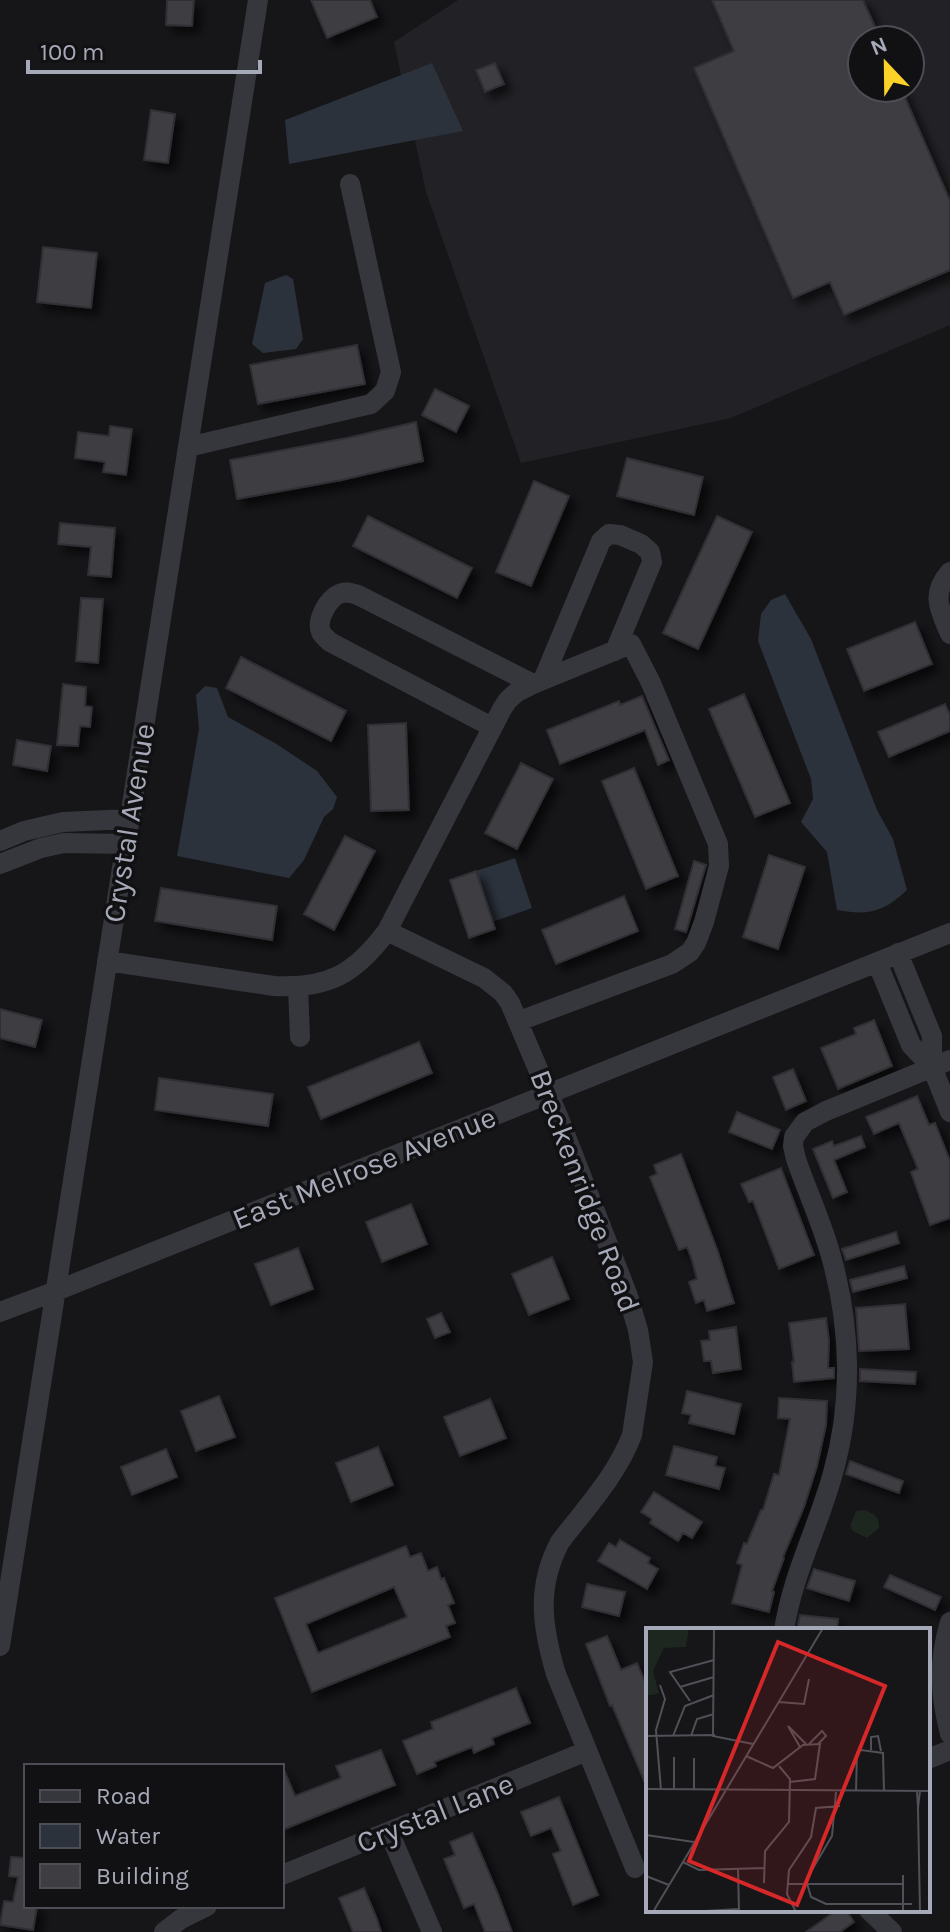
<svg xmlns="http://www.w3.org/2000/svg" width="950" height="1932" font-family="Karla,sans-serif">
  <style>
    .built { fill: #222125; fill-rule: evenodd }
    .green { fill: #1d261f }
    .water { fill: #2b323c }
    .building { fill: #3d3d42; stroke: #302f34; stroke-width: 2; fill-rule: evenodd; filter: url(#shadow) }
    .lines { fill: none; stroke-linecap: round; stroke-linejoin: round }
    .minor { stroke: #36363d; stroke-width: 20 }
    .labels { text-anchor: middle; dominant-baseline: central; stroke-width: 7; stroke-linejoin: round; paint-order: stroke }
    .street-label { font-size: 30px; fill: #a6aab8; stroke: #111013 }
    .inset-road { fill: none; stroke: #505158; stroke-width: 2 }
    .view { fill: #d62828; fill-opacity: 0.15; stroke: #d62828; stroke-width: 4 }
    .inset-edge { fill: none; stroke: #a6aab8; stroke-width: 4 }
  </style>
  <defs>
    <filter id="shadow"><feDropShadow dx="7" dy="7" stdDeviation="4" flood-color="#0009"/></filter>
  </defs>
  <rect width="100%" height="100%" fill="#161518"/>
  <path class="built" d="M458 0H950V325L731 418 521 463 426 192 394 42ZM862 40H910V88H862Z"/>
  <path class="green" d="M864 1510C875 1514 879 1516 879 1528L867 1538 853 1531 850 1526 856 1511Z"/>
  <path class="water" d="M432 63 463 131 289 164 285 120Z
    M286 275 293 279 303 339 296 349 263 353 252 344 265 283Z
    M785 594 811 639 877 810 893 839 907 890C884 912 868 916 837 910L827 852 801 822 813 799 811 779 758 641 761 614 771 600Z
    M205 686 217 688 228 717 275 743 317 771 337 797 333 809 324 817 304 860 289 878 177 856 199 729 196 695Z
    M515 858 532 908 492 922 476 871Z"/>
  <path class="building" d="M167 0H194L192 26 166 25Z
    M311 0H370L377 17 327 38Z
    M712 0H863L881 40H862V88H901L950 201V270L844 315 830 282 793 298 694 68 734 51Z
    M495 63 504 84 485 92 476 70Z
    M151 110 175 114 168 163 144 160Z
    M43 247 97 253 91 308 37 302Z
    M357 345 365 384 258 404 250 365Z
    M435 389 469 406 456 432 422 415Z
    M416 422 423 461 342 480 237 499 230 460 347 438Z
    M110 426 132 429 126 475 103 472 105 462 75 458 78 432 109 436Z
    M627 458 703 477 694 515 617 496Z
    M534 481 569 496 531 586 496 572Z
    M368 516 472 568 457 598 353 546Z
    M717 516 752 532 698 649 663 633Z
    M60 523 115 528 111 577 88 575 91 547 58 544Z
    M81 598 103 599 98 663 76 661Z
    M915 622 932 664 864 691 847 649Z
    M241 657 346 711 331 741 226 688Z
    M63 684 86 687 85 706 92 707 90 727 80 726 78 746 57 745Z
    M744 694 790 803 755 817 709 709Z
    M642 696 669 760 658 765 645 730 560 764 547 730 619 701 620 705Z
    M945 704 950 715V731L889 757 878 732Z
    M406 723 409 810 371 811 368 725Z
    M17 740 51 746 47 771 13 765Z
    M521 763 553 779 517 849 485 833Z
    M634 768 678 876 646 889 602 781Z
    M345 836 375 851 334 930 304 914Z
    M769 855 805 867 778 949 743 937Z
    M694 861 706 865 686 932 675 929Z
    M476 871 495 929 469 938 450 880Z
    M161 888 277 906 272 940 155 921Z
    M624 896 638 931 556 964 542 930Z
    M0 1009 42 1020 35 1047 0 1038Z
    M874 1020 892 1066 838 1089 821 1048 856 1034 854 1028Z
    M419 1042 432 1073 321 1119 308 1087Z
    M793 1069 806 1101 786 1110 773 1077Z
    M159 1078 273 1094 268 1126 155 1110Z
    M917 1096 929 1125 935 1123 950 1161V1218L930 1225 911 1172 918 1169 899 1123 874 1134 866 1117Z
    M737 1112 780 1130 772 1149 729 1132Z
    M861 1136 865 1147 834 1160 847 1192 833 1198 813 1149 832 1141 834 1146Z
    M681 1154 718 1252 734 1303 707 1311 704 1300 696 1303 689 1282 697 1279 692 1260 687 1247 679 1250 650 1177 657 1174 654 1165Z
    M781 1168 814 1255 779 1269 753 1201 749 1202 741 1184Z
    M411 1204 427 1244 382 1262 366 1222Z
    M896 1232 899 1243 846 1260 842 1249Z
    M298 1248 313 1289 271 1305 255 1264Z
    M552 1257 569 1299 529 1315 512 1274Z
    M904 1266 907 1278 853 1292 850 1280Z
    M905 1304 909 1349 859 1351 856 1308Z
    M441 1313 450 1332 435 1338 427 1319Z
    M826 1318 829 1341 828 1368H834V1378L794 1382 792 1362H794L789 1323Z
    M736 1327 741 1369 713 1373 711 1361H704L701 1341 710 1340 709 1331Z
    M860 1369 916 1372 915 1384 860 1381Z
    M687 1391 741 1404 734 1434 689 1423 691 1415 682 1413Z
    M219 1396 235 1437 196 1451 181 1411Z
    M779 1398 827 1401 826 1425 817 1466 804 1507 783 1557 784 1558 772 1591 774 1592 769 1612 732 1603 742 1565 737 1563 744 1543 747 1544 761 1510H763L774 1474 779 1475 790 1419 778 1418Z
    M490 1399 506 1438 460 1456 444 1417Z
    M674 1446 717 1457 715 1466 725 1468 719 1489 666 1475Z
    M378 1447 393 1485 351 1502 336 1463Z
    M166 1449 177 1477 132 1495 121 1467Z
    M850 1461 903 1481 899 1493 846 1474Z
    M654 1492 702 1522 692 1538 683 1533 678 1541 650 1523 652 1519 641 1512Z
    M620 1540 650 1558 648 1563 658 1569 647 1589 598 1561 609 1543 616 1547Z
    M406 1546 410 1557 421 1553 428 1571 437 1567 441 1579 444 1578 454 1603 448 1605 455 1623 446 1626 450 1637 312 1692 275 1598ZM394 1587 407 1617 318 1653 306 1624Z
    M814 1569 855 1581 849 1601 807 1588Z
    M890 1575 941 1597 935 1610 884 1587Z
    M587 1584 625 1592 619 1616 582 1607Z
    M800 1615 838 1619 837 1630H797Z
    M607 1636 621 1670 637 1663 648 1689V1790L612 1705 610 1706 586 1644Z
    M516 1688 530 1723 492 1738 494 1744 474 1753 472 1747 434 1762 436 1766 417 1774 403 1741 433 1729 431 1722Z
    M381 1750 395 1785 282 1830V1765L295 1796 341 1778 336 1766Z
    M559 1797 598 1895 573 1905 553 1854 561 1851 551 1828 531 1836 521 1812Z
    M472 1833 498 1894 512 1932H485L474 1904 464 1908 444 1859 455 1855 450 1842Z
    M11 1857 26 1858V1906H37L33 1930 0 1925 4 1901 13 1902 18 1877 9 1876Z
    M364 1888 377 1919 381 1932H353L339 1898Z
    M837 1910H846L854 1922 840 1932H806Z"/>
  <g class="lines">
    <path class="minor" d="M188 447 371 404 385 391 391 372 350 184
      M950 572C930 594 940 610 950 634
      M543 680 601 541 609 534 620 535 641 544 650 552 652 562 615 651
      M492 727 330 642C327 639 323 636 321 632 316 620 328 599 339 594 346 591 351 593 358 595L533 684
      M0 841 24 831 63 822 129 819
      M0 864 41 848 64 843 126 844
      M387 931 484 978 503 993 510 1003 560 1121 628 1296 638 1330 643 1362 632 1435C617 1475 585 1509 560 1542 536 1587 542 1627 556 1674L635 1868
      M898 953 932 1036V1067
      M107 961 274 986C328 989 355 974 387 931L502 709 508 700 517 692 533 684 631 644 651 683 718 844 719 866 704 922 696 943 690 952 672 964 519 1021
      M877 962 911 1045 932 1067 950 1112
      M298 987 300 1037
      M0 1312 56 1291 950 933
      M950 1622C938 1662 940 1694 950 1734
      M784 1630C793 1573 818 1528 833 1473 853 1402 851 1327 831 1256 822 1223 807 1191 796 1159L793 1146 794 1137 805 1122 826 1111 950 1060
      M0 1646 258 0
      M928 1759 950 1750
      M389 1832 432 1932
      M282 1875 587 1751
      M869 1910 892 1932
      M164 1932 181 1919 207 1906"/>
  </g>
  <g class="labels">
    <g class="street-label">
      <text transform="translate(129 823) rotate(-81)">Crystal Avenue</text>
      <text transform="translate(364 1168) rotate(-22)">East Melrose Avenue</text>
      <text transform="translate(585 1191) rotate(69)">Breckenridge Road</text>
      <text transform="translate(435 1813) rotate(-22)">Crystal Lane</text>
    </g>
  </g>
  <g transform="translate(646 1628)">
    <rect width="284" height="284" fill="#161518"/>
    <path d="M0 0H43L40 19 18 20 7 43 13 65 7 67H0Z" fill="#1d261f"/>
    <path class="inset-road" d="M68 1 67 108 107 116M14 57 19 71 10 102 15 162M34 59 68 49M44 73 24 44 68 32M133 74 158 76 163 51M0 108 69 107M27 108 39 78 68 67M45 108 51 91 68 86M163 116 176 103 180 108 172 116M154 119 142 98 160 116M225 122V109L232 108 235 123M100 128 127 140 157 117 174 116 169 151 144 154M48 130V162M0 161 284 163M28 162V129M271 163 272 180 274 163M190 164 186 208 160 252 165 269 180 276H266M210 164 211 125 215 122 237 125 238 164M272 180 274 284M0 207 48 214M37 234 53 242 118 240M92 240 93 283M257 247V284M0 248 23 257M118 255 119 223 143 194 144 151 133 138M141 256H257M7 284 177 0M41 284 93 281M150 284 141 266 143 242 165 209 170 180 194 178"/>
    <path class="view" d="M132 14 239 58 151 277 43 233Z"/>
    <rect width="284" height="284" class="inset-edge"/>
  </g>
  <rect x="24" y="1764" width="260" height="144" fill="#111013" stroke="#4d4e55" stroke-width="2"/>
  <rect x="40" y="1790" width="40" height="12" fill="#36363d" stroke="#4d4e55" stroke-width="2"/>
  <text x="96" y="1804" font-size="24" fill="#a6aab8">Road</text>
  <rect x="40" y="1824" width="40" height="24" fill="#2b323c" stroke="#4d4e55" stroke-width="2"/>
  <text x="96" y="1844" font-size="24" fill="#a6aab8">Water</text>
  <rect x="40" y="1864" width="40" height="24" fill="#3d3d42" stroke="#4d4e55" stroke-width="2"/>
  <text x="96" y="1884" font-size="24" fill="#a6aab8">Building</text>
  <g transform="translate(886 64) rotate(338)"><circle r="38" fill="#111013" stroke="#4d4e55" stroke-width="2"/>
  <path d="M0-6L14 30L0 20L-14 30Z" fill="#fdd228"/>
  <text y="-12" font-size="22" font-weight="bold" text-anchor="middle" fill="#a6aab8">N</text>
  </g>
  <path d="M28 60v12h232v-12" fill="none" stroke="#a6aab8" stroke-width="4"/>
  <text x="40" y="60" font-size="24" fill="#a6aab8" stroke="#111013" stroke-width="6" paint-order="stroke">100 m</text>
</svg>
